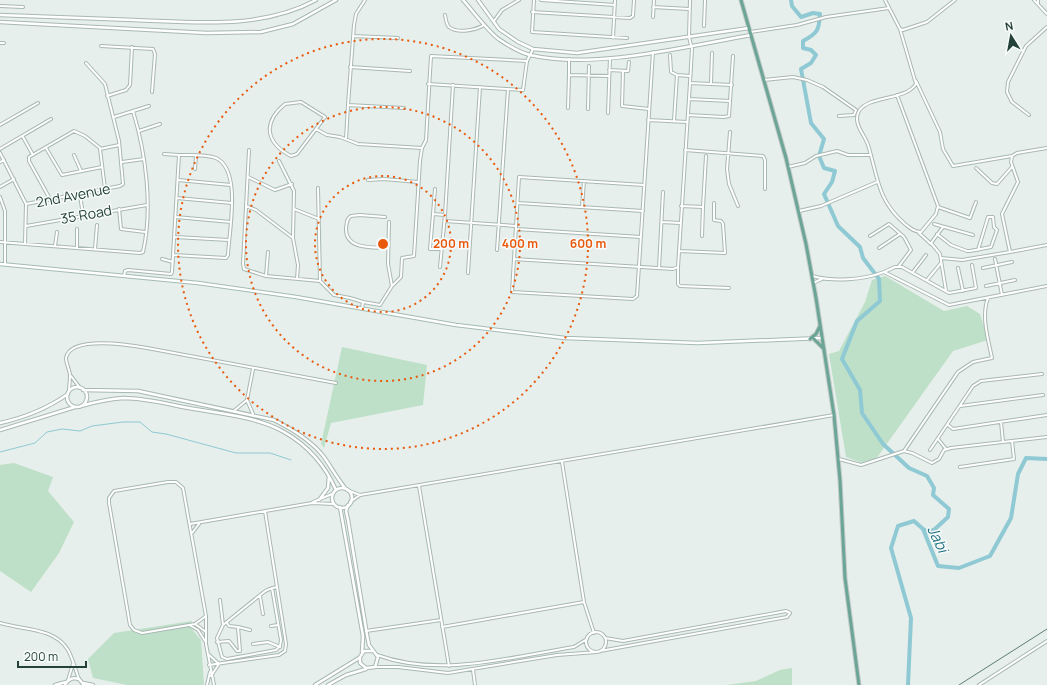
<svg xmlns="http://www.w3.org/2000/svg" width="1047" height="685" font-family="Manrope,sans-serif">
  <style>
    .green { fill: #bfe0c8 }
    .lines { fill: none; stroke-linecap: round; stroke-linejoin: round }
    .stream { stroke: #8ec9d4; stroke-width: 1 }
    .river { stroke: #8ec9d4; stroke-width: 4 }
    .minor-casing { stroke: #a8b8b2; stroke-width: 4 }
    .tertiary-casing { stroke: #a8b8b2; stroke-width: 4.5 }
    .secondary-casing { stroke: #a4bbb3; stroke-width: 4.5 }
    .primary-casing { stroke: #c2cac8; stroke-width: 5 }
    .minor { stroke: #fff; stroke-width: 2 }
    .tertiary { stroke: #fff; stroke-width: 2.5 }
    .secondary { stroke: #fff; stroke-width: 2.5 }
    .primary { stroke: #6aa596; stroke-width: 3 }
    .tram { stroke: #5f7d75; stroke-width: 1 }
    .ring { fill: none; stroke: #e8590c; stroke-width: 2; stroke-dasharray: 2 4 }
    .labels { text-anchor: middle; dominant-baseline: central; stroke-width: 3; stroke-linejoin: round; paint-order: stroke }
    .street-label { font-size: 14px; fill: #24423a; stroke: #f7fbf9 }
    .water-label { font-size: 15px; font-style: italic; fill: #1c6f80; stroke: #f7fbf9 }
    .centre { fill: #e8590c; stroke: #f7fbf9; stroke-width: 2 }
    .ring-label { font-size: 12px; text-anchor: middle; font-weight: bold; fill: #e8590c; stroke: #f7fbf9; stroke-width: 3; stroke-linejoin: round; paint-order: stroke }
  </style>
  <rect width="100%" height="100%" fill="#e6efeb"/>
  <path class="green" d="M885 276 944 311 967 306 980 314 988 340 953 351 876 459 865 464 846 457 829 354 839 351 865 302 872 280Z
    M342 347 427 365 423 405 331 423 324 448 321 444Z
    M14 463 53 477 48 491 74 522 59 553 31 592 0 571V465Z
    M192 621 191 628 201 640 204 685H127L93 678 88 659 114 633Z
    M792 668V685H726L756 681 780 670Z"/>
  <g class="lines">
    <path class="stream" d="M0 452 35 443 47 432 62 429 80 431 92 426 123 422H140L152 432 166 434 236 453H270L291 460"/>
    <path class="river" d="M791 0 792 6 801 17 813 13 820 14C819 30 818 33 803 41V48L811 50 816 55 811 63 801 69 811 123 824 139 819 156 824 168 835 171 832 182 824 194 838 226 860 247 863 258 879 279 880 301 857 321 842 359 860 390 862 413 883 444 909 468 927 476 934 488 933 495 949 509 948 517 935 529 928 532 923 529
      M908 685 911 618 891 548 898 526 914 521 923 529 938 566 959 568 990 556 1011 518 1018 474 1026 458 1047 459"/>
    <g class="minor-casing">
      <path id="minor" d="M365 0 356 14 354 25 348 105 404 108
        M534 0 532 32 627 38
        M541 0 615 5
        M885 0 900 29 903 30 927 22 955 0
        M1034 0 1047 14
        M1038 4V0
        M0 6 23 7
        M653 7 689 9
        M532 12 630 18 633 16 634 0
        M445 15C446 19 446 24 449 27 458 34 476 30 484 25
        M653 17 654 0
        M494 21 502 10 519 0
        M704 26 705 0
        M750 32 797 25 826 17 889 8
        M353 36 398 38
        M613 38 615 0
        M0 43H4
        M101 46 153 49 155 54 152 92
        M670 55 671 72 677 75 690 76
        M569 59V75L609 76
        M350 67 410 71
        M609 70 628 71 629 62
        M623 71 622 106 649 109
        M764 80 793 77 807 80 823 87 856 110 854 115 839 116
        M916 81 940 132 943 149 953 166 1012 156
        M690 83 732 85
        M711 83 712 53
        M428 84 523 90 527 61 533 49
        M897 95 938 206 936 214 921 232C914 232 910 228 905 224 877 200 878 177 868 145 865 135 852 123 859 111 869 95 905 101 916 84L900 29
        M107 96 126 90 130 85 132 47
        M689 99 730 101
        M301 102 325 117 297 154 291 156C266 143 262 123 285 104Z
        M568 108 569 75
        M588 109 589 66
        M608 113 610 58
        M688 115 724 117 729 116 733 56
        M1029 115 1012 102 1007 92 1008 82 1026 46 1047 27
        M114 117 149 106
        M648 120 687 122
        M674 121 677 75
        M0 125 38 103
        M316 129 327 135 340 137 358 144 422 148
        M139 131 160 124
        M730 132 727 169 729 184 738 206
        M23 137 33 155
        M346 139 348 105
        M46 148 62 175 102 167
        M1047 148 1017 153 1012 156 1011 162 1018 182 1002 214 1010 252 1047 245
        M0 149 51 119
        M249 150 243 264 244 269 266 276 320 281 334 295 350 298 363 302 362 309
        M685 150 763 156 765 160V189
        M0 153 26 204 25 244
        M74 155 81 171
        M279 161 294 191 293 238
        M0 162 4 160
        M122 162 144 159
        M788 167 805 163 816 156 837 151 848 155H871
        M976 168 992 183 997 184 1012 167
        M195 169 196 156
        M248 177 275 190 292 184
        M178 180 231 185
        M368 180 384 179 418 182
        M644 185 519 177 512 292 633 299 637 296 653 52
        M0 187 14 179
        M318 188 320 281
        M105 189 100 149 119 145
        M435 189 433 214 445 215
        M80 195 83 215
        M0 197 5 211V264
        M177 198 232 203
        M50 199 29 161V157L74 131 85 136 100 148
        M518 203 643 211
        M26 204 120 186 123 184 119 141 105 84 86 63
        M246 206 256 210 293 238 298 265 297 279
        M681 206 703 207 706 156
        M582 207 584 181
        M938 207 970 218 976 202
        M119 209 121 229 145 232
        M294 209 319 219
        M799 211 821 206 877 182
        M433 214 430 249H442
        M176 217 231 222
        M385 217 360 215 351 216C346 219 347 223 346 228 345 250 372 247 388 248
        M445 221 516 226
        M389 222 388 264 392 286
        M662 222 680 223
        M934 224 973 235
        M26 226 147 205
        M943 227 931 243 940 254 946 291
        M77 229V248
        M516 229 641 237
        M918 232 931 244
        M937 234 951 245 967 251H970L991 247 997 230 994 227 993 217H988L978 250
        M702 236 703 207
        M870 236 889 224 904 237 911 250 899 266
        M175 237 229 240
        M0 242 140 253 143 252C153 208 146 154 133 111
        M55 246 57 232
        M879 248 900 234
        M95 249 97 225
        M497 250 508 89
        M679 251 725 253 723 224 721 221 714 220V203
        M173 255 226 258 228 255C229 231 242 170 216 158 206 154 190 155 179 155
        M941 258 962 260 1010 252
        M162 259 173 262
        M514 259 673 269 678 267 690 83 692 49 689 37 690 0
        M995 259 1002 295
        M440 267 445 215 453 85
        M678 267V284L680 286 729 288
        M659 268 663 192
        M958 268 963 291
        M983 268 1012 262
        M884 272 895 267H902L949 293 976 288 972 265
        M913 272 926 255
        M468 273 480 87
        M124 276 125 271 128 270 171 274 172 272 179 155 164 154
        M266 276 268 252
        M812 276C833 282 863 280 884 272L949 305 1047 286
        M927 280 941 263
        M813 283 822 279
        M986 286 1015 280
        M363 302 380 305 392 286 401 277 402 258 414 256 420 161 422 148 426 140 431 56 527 61
        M253 369 247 400 253 414
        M71 376 80 388
        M69 391C69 386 70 381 70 376 70 370 66 364 66 358 70 335 131 345 147 348L336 383
        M960 406 1043 395
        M235 410 247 400
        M1001 422 1003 442
        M948 425 953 429 1047 415
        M938 439 946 449
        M930 450 973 386 981 381 1042 374
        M904 451 912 453 932 463 939 459 944 450 951 448 1047 437
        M839 459 861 465 904 451 958 372 973 362 992 358C988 339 981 316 988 298
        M562 462 584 602 594 633
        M960 467 1014 459 1012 441
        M419 486 449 666
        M347 490 360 495
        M313 502 332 494
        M350 502 360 495 834 415
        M190 524 312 503 334 504
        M192 533 199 524
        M272 588 281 640 280 646 276 650 227 659 222 657 217 638 223 625 264 592C268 589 272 588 277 587
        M260 596 263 614
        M220 600 223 625
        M206 616 195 624 142 633 134 630 130 625 109 503V498L114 491 168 482H176L183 488 206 616V644L214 685
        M0 623C22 630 54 627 68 650 73 659 75 669 79 679
        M227 623 229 626 238 627
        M195 624 206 632
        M191 626 198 630 205 641
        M271 626 278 625
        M442 627 584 602
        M366 631 441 620
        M586 642a10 10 0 1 1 20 0a10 10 0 1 1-20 0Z
        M217 642 229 641 237 651H240L238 627 250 630
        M253 644 268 642 280 647
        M600 651 787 617 790 613 786 611 623 641 605 638
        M208 654 219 664 211 676
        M377 655C440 678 511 657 574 647L587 639
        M209 665 279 655 285 651 286 644 265 511
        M375 667H398L448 673 557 655 597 652
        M473 670 475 685
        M68 680 73 664
        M207 685 210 672
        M979 685 1047 641"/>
    </g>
    <g class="tertiary-casing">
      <path id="tertiary" d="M463 0C473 11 489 33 500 40 509 46 521 53 530 55 594 70 687 46 751 35
        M478 0 499 29 518 42 533 49 577 53 749 28
        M0 15C45 17 89 18 134 20 194 22 261 30 316 0
        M0 22 207 33 261 32 293 24 336 0
        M67 397a10 10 0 1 1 20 0a10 10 0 1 1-20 0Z
        M83 390 138 391 274 420C292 429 311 440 324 457 331 467 337 478 345 488
        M81 406C95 402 109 399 123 398 143 398 164 403 183 407 214 413 257 416 284 432 307 445 325 465 336 490
        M0 423C23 418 48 408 68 394
        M0 430 75 407
        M332 498a10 10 0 1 1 20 0a10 10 0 1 1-20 0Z
        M319 500 328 488 329 476
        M348 505 346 511 348 520 367 635 369 645 378 657 375 667 366 668 360 663V657L364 651H373
        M340 507 363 636 362 652
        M83 683 93 685
        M55 685 66 682
        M65 685C68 679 73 677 79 679L84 685
        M315 685 359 658
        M328 685 346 675 366 669"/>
    </g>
    <g class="secondary-casing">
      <path id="secondary" d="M0 264 198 283 296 297 456 325 565 338 698 343 822 338"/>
    </g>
    <g class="primary-casing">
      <path id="primary" d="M741 0 786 158 806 244 816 298 834 415 840 480 845 578 859 685
        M810 339 816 334 820 326
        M814 339 824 349"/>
    </g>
    <use href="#minor" class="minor"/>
    <use href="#tertiary" class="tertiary"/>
    <use href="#secondary" class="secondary"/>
    <use href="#primary" class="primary"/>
    <path class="tram" d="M959 685 1047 629"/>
  </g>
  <g class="ring">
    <circle cx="383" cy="244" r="68"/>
    <circle cx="383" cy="244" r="137"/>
    <circle cx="383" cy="244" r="205"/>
  </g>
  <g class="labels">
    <g class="street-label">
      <text transform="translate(73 195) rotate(-11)">2nd Avenue</text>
      <text transform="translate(86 214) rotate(-10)">35 Road</text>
    </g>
    <g class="water-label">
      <text transform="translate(938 539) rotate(64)">Jabi</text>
    </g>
  </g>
  <circle cx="383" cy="244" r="6" class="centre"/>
  <g class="ring-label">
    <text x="451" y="248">200 m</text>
    <text x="520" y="248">400 m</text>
    <text x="588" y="248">600 m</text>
  </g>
  <g transform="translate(1011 36) rotate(349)" stroke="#f7fbf9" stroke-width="3" paint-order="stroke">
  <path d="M0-3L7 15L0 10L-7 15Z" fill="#24423a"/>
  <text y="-6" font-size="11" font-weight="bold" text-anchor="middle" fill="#24423a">N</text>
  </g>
  <path d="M18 661v6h68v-6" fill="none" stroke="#24423a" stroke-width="2"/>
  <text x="24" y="661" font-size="12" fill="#24423a" stroke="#f7fbf9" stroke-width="3" paint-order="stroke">200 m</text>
</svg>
